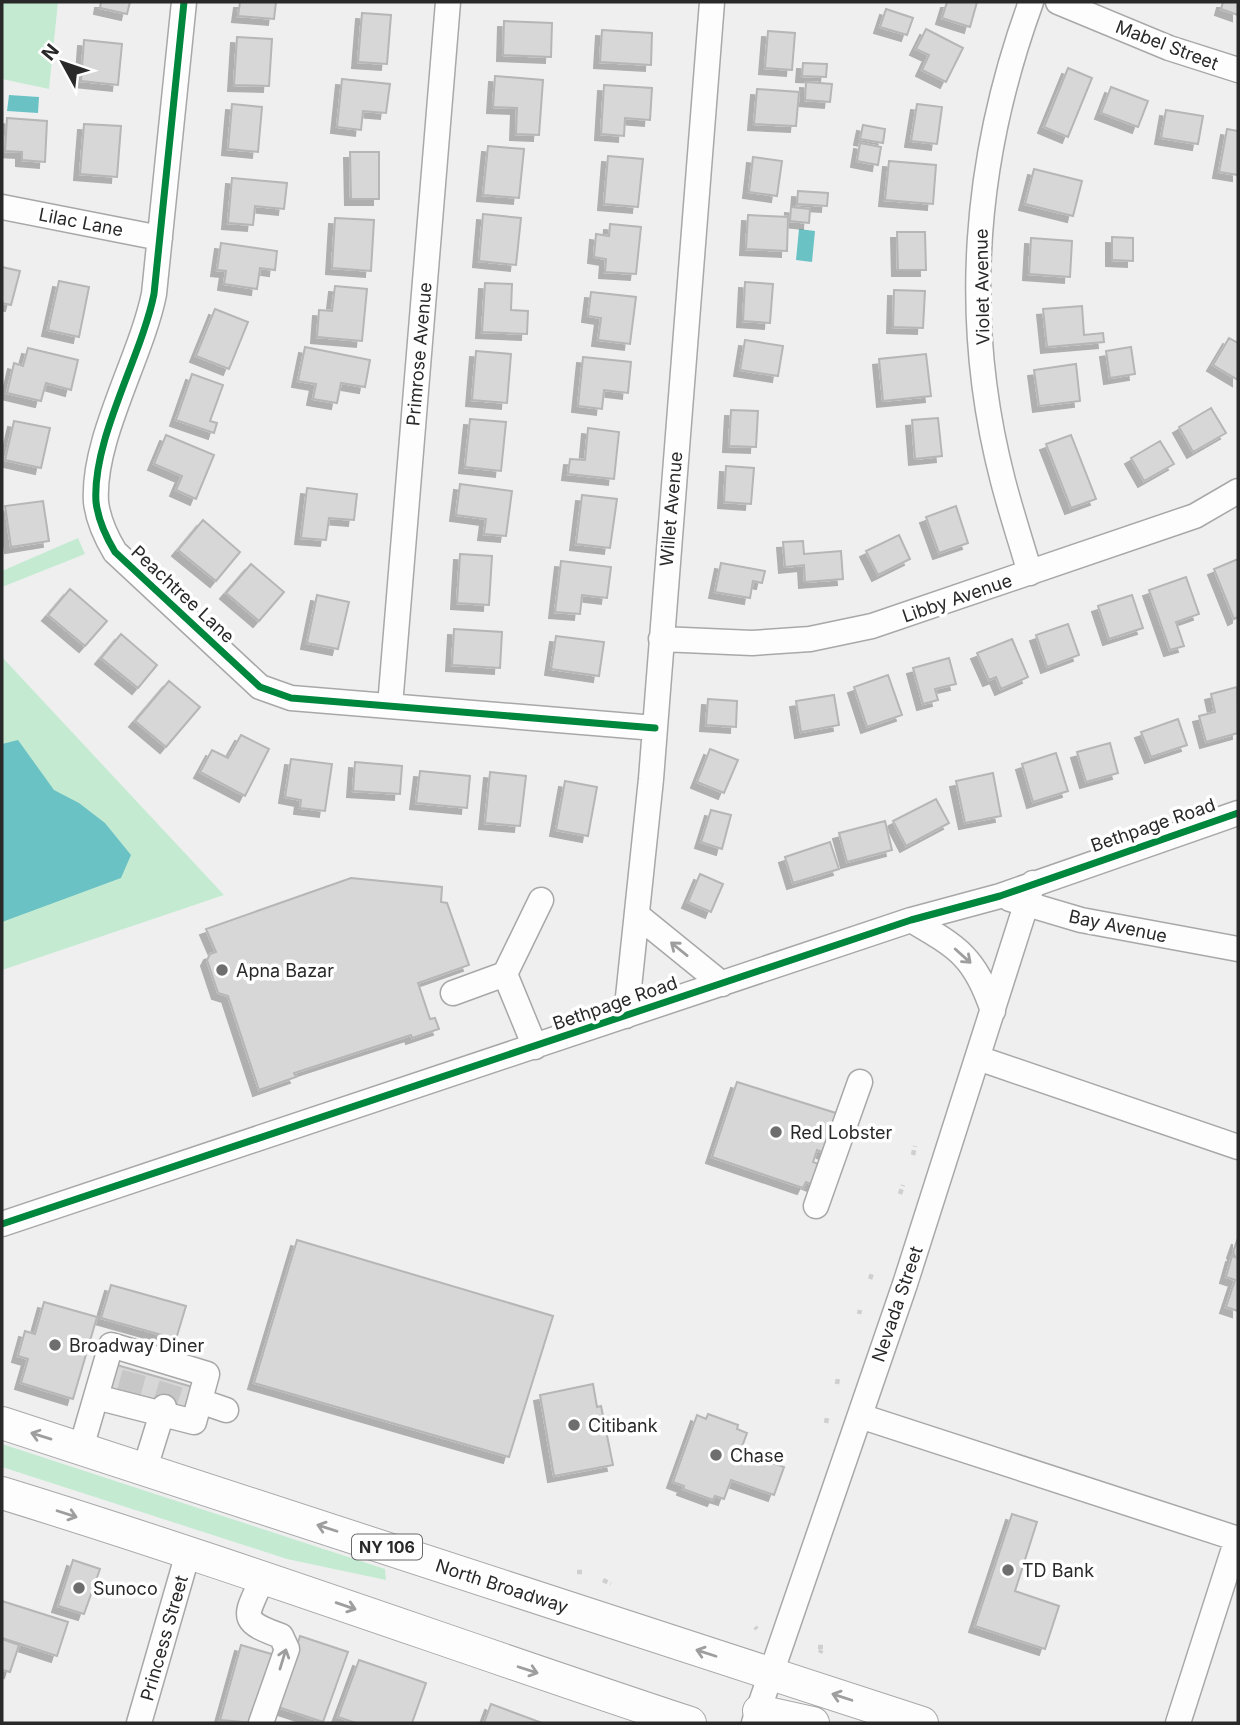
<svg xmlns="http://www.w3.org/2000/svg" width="1240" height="1725" font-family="Inter,sans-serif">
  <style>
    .green { fill: #c4ebd2 }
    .water { fill: #6bc2c5 }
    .building { fill: #d7d7d8; stroke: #b6b6b7; stroke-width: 2; filter: url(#shadow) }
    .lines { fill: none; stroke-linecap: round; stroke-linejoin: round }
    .minor-tunnel { stroke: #c7c7c8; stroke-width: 24; stroke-dasharray: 24 12; stroke-linecap: butt }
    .minor-casing { stroke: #a8a8a9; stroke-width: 27 }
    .major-casing { stroke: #a8a8a9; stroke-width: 34 }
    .path { stroke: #cfcfd0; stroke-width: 4.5; stroke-dasharray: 5 3.5; stroke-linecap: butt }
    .minor { stroke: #fdfdfd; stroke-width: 24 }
    .major { stroke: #fdfdfd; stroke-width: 32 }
    .cycleway-casing { stroke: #fff; stroke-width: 11 }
    .cycleway { stroke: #00873e; stroke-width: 7 }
    .oneway { stroke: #9e9e9e }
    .poi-dot { fill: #6e6e6f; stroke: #fff; stroke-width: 2.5 }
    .labels { text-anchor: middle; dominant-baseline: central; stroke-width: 7; stroke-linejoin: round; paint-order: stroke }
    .shield { fill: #fff; stroke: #696969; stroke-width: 2 }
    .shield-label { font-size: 16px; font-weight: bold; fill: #292929 }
    .street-label { font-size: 18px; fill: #292929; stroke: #fff }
    .poi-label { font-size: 18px; fill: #292929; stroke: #fff; text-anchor: start }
  </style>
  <defs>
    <filter id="shadow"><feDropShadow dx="-6" dy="6" stdDeviation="0" flood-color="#0004"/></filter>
  </defs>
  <rect width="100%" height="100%" fill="#efeff0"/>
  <path class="green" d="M2 2H58L49 89 2 79Z
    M78 538 85 554 2 587V571Z
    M2 657 224 895 2 970Z
    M2 1444 385 1569 386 1580 287 1559 2 1467Z"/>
  <path class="water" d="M9 95 39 97 38 113 7 111Z
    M799 229 815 231 812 262 796 260Z
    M18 740 54 790 79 803 105 823 131 855 121 878 2 922V744Z"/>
  <path class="building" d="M101 2H130L127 14 100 8Z
    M240 2H276L274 19 238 16Z
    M947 2H977L970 27 942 18Z
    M1223 2H1238V15L1221 9Z
    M886 9 913 18 907 35 880 27Z
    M362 13 391 15 387 64 358 62Z
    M504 21 552 23 551 57 503 55Z
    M926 29 963 48 946 82 922 70 929 55 916 49Z
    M602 30 652 33 651 65 600 62Z
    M768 31 795 33 792 70 765 68Z
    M237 37 272 39 269 86 234 85Z
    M84 40 122 44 118 85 81 81Z
    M803 63 827 64 826 77 802 76Z
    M1068 68 1092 78 1068 137 1044 127Z
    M495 76 543 80 539 135 516 134 517 108 493 107Z
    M342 79 390 84 386 113 363 111 361 130 337 127Z
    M806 82 832 84 830 102 805 100Z
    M604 85 652 88 650 120 625 118 624 136 601 134Z
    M1111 87 1148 101 1138 127 1101 113Z
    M757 89 799 92 796 126 754 124Z
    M232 104 262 107 258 152 228 149Z
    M917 104 942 107 937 144 911 141Z
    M1166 110 1203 116 1198 144 1161 138Z
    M7 118 47 121 45 162 22 160V152L5 151Z
    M84 124 121 126 117 177 80 174Z
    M863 125 885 129 883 143 860 139Z
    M1227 129 1238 131V175L1219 172Z
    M860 143 881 147 878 165 857 161Z
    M488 146 524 149 519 198 483 195Z
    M350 152H379V199H351Z
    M608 156 643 159 638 207 604 204Z
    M753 157 782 161 777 196 749 192Z
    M889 161 936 165 933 204 885 200Z
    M1034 169 1082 181 1073 216 1025 204Z
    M232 178 287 183 284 209 255 206 253 225 228 223Z
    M798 191 828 193 827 206 797 204Z
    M791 207 810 209 809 223 790 221Z
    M483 214 521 218 516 265 479 261Z
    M748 215 788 217 787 251 746 249Z
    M335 218 374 220 371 271 332 268Z
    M610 224 641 227 636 274 605 272 606 259 594 257 596 234 609 236Z
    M897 232H925L926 270H898Z
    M1112 237 1133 238V261L1112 260Z
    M1031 238 1072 241 1070 277 1029 274Z
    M221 243 277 251 275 270 260 268 257 289 224 284 226 271 217 270Z
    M2 267 20 271 11 305 2 303Z
    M59 281 89 287 79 337 48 330Z
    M745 282 773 284 770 323 743 321Z
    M485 283 512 284 511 310 528 311 527 334 482 332Z
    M335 286 367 289 362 341 317 337 319 310 332 311Z
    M894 290 925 291 923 328 893 327Z
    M591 292 636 297 630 344 598 340 601 318 588 316Z
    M1082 306 1084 335 1103 333 1104 342 1047 347 1043 309Z
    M215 309 248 322 229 369 196 356Z
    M1229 338 1238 343V380L1213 365Z
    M745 340 783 346 778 376 740 370Z
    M305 347 370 360 365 387 341 383 337 403 313 399 316 384 298 381Z
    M1131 347 1135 374 1110 378 1106 351Z
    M28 348 78 360 71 390 46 383 41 401 7 393 14 363 23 366Z
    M476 351 511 354 507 403 472 400Z
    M926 354 931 396 883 401 879 359Z
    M583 357 631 362 628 393 604 390 602 409 578 406Z
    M1076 364 1080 401 1039 406 1034 370Z
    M192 374 223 385 210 421 217 423 214 433 176 420Z
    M1211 408 1226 433 1193 452 1179 427Z
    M731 410 758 411 756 447 729 446Z
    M938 418 942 456 915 459 912 420Z
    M470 419 506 422 501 471 465 467Z
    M14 421 50 428 41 468 5 460Z
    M588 428 619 432 614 479 568 474 570 459 585 460Z
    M166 435 214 455 196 499 176 490 182 476 154 464Z
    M1071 435 1096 499 1071 508 1046 444Z
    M1160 441 1174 464 1144 481 1131 458Z
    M726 466 754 468 751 504 724 502Z
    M460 484 512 491 506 536 484 534 486 519 456 515Z
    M307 488 357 494 354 520 329 518 326 540 301 538Z
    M582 495 617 499 610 548 576 544Z
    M43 501 49 541 11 547 5 506Z
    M956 506 968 543 939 553 926 517Z
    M203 520 240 552 216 581 178 550Z
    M899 535 910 559 878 575 866 551Z
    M803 541 804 554 841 551 843 579 805 582 804 565 785 567 783 542Z
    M460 554 492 556 489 605 457 603Z
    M1238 559V617L1234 619 1214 569Z
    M561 561 611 567 607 598 582 595 580 614 555 612Z
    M721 563 765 571 762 583 753 581 750 598 715 592Z
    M251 564 284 592 259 621 226 593Z
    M1186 577 1199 614 1176 622 1184 646 1170 650 1149 590Z
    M70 589 107 621 85 646 48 615Z
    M317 595 349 602 338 649 307 643Z
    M1132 595 1143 628 1109 639 1098 606Z
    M1068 624 1079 655 1047 667 1036 635Z
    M454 629 502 632 500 668 452 665Z
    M121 634 157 665 138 688 101 658Z
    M556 636 604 642 599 676 551 669Z
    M1012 639 1028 677 1001 689 996 677 989 680 977 653Z
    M949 658 956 684 935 689 938 700 923 704 913 668Z
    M888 675 902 715 867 727 854 687Z
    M169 681 200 707 166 747 135 721Z
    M1237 687 1238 733 1206 742 1199 716 1215 712 1211 694Z
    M834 695 839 725 801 732 796 701Z
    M708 699 737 701 736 727 706 725Z
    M1178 719 1187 745 1151 757 1141 732Z
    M241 735 269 749 245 796 200 772 212 750 228 758Z
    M1110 743 1118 773 1086 782 1077 752Z
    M710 749 738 760 724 793 697 782Z
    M1056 753 1068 791 1033 802 1022 764Z
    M291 759 332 764 325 811 300 808 301 800 285 797Z
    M355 762 402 766 400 794 353 791Z
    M420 771 470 776 467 808 416 803Z
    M490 772 526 776 520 826 485 823Z
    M993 773 1001 816 965 823 956 781Z
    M565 781 597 787 588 836 556 830Z
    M936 799 949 823 906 846 893 821Z
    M711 810 731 815 722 849 701 842Z
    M885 821 892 850 847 862 839 833Z
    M830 842 839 869 793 883 785 857Z
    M700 874 723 884 711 912 688 902Z
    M351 878 442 887 441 902 447 903 469 965 418 983 430 1019 435 1018 439 1029 412 1038 411 1035 294 1073 296 1077 259 1090 228 996 218 993 207 960 210 954 216 952 206 929Z
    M737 1082 839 1114 825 1153 817 1150 813 1162 821 1165 813 1185 806 1182 803 1188 712 1157Z
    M1238 1238V1311L1226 1307 1235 1280 1226 1277 1232 1256 1235 1257 1233 1252Z
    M297 1240 553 1316 509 1457 254 1383Z
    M111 1285 186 1306 176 1339 101 1318Z
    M44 1302 97 1317 73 1399 21 1383 28 1359 18 1356 25 1331 35 1334Z
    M110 1363 196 1388 188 1414 103 1388Z
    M593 1384 597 1407 601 1406 613 1465 554 1476 540 1395Z
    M708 1414 738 1425 737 1429 747 1433 740 1452 784 1467 774 1495 731 1480 724 1499 715 1496 713 1500 683 1489 684 1486 673 1482 697 1415 706 1419Z
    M1012 1514 1037 1522 1015 1591 1059 1606 1045 1649 975 1626Z
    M73 1560 100 1569 84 1614 58 1606Z
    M2 1601 68 1622 57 1656 2 1638Z
    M300 1636 348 1652 323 1722 278 1707Z
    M2 1639 19 1645 10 1672 2 1670Z
    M241 1645 278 1656 255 1723 220 1720Z
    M359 1660 426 1683 412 1723H356L338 1717Z
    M491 1704 542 1723H484Z"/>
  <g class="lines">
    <path class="minor-tunnel" d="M128 1396 135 1370
      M164 1407 172 1381"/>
    <g class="minor-casing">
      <path id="minor" d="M184 2 154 294C141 358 92 439 96 502 98 519 106 537 115 552L260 687 291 698 655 728
        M1058 2 1169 48 1238 70
        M2 207 160 238
        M1030 573C1021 542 1011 512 1003 481 961 320 974 158 1031 2
        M661 639 752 643 810 639 872 626 1195 516 1238 491
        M390 706 448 2
        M1010 899 1081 920 1238 949
        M637 915 722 984
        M911 920C959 948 975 957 993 1011
        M505 974 541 900
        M453 993 505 974 535 1047
        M626 1016 651 779 712 2
        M978 1058 1238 1147
        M816 1206 860 1082
        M2 1224 911 920 1000 896 1238 813
        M200 1401 226 1410
        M860 1416 1238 1539
        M81 1448 111 1345 207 1374 194 1422 96 1397
        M145 1468 164 1407
        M139 1723 188 1553
        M261 1723 287 1649 281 1636C237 1620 246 1617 263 1577
        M754 1723 905 1284 1033 883
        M1178 1723 1237 1539"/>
    </g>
    <g class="major-casing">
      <path id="major" d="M2 1423 922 1723
        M2 1493C233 1564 460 1647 690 1723
        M759 1711 813 1723"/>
    </g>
    <path class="path" d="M913 1155 915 1146
      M900 1194 903 1185
      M870 1279 873 1271
      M859 1314 860 1310
      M837 1384 838 1378
      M826 1423 827 1418
      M577 1572H582
      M603 1580 611 1584
      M755 1627 757 1629
      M818 1647H823L820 1653"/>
    <use href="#minor" class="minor"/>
    <use href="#major" class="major"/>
    <g class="cycleway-casing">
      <path id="cycleway" d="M184 2 154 294C141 358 92 439 96 502 98 519 106 537 115 552L260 687 291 698 655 728
        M2 1224 911 920 1000 896 1238 813"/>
    </g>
    <use href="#cycleway" class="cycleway"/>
  </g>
  <defs><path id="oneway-shaft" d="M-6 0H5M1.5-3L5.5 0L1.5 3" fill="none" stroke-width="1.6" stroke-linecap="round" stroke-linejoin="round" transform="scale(1.75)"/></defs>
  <g class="oneway">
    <use href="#oneway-shaft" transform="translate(679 949) rotate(-141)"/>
    <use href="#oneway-shaft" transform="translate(963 956) rotate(42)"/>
    <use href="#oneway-shaft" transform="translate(41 1436) rotate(-163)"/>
    <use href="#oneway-shaft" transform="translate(67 1514) rotate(18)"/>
    <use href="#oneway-shaft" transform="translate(327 1528) rotate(-162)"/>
    <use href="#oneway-shaft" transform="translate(346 1606) rotate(19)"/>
    <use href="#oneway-shaft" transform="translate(706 1653) rotate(-162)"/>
    <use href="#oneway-shaft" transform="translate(283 1659) rotate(-73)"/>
    <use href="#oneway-shaft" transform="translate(528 1670) rotate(18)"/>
    <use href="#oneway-shaft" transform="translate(842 1697) rotate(-162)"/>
  </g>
  <g class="poi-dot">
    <circle cx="222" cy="970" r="7"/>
    <circle cx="776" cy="1132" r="7"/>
    <circle cx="55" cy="1345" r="7"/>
    <circle cx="574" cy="1425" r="7"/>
    <circle cx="716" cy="1455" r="7"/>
    <circle cx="1008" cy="1570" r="7"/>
    <circle cx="79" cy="1588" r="7"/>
  </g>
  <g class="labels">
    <rect class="shield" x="352" y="1534.5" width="70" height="25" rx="5"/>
    <g class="shield-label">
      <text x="387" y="1547">NY 106</text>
    </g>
    <g class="street-label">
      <text transform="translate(1167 45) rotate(21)">Mabel Street</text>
      <text transform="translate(81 222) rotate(11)">Lilac Lane</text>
      <text transform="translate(982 287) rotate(-91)">Violet Avenue</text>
      <text transform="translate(419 354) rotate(-85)">Primrose Avenue</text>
      <text transform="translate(671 509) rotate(-85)">Willet Avenue</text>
      <text transform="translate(183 594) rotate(43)">Peachtree Lane</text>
      <text transform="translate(957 598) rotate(-19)">Libby Avenue</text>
      <text transform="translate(1153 825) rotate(-19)">Bethpage Road</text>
      <text transform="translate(1118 926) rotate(12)">Bay Avenue</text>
      <text transform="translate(615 1003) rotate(-19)">Bethpage Road</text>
      <text transform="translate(897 1304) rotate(-71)">Nevada Street</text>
      <text transform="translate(502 1586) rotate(18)">North Broadway</text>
      <text transform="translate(164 1638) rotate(-74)">Princess Street</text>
    </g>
    <g class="poi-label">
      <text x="236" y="970">Apna Bazar</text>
      <text x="790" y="1132">Red Lobster</text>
      <text x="69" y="1345">Broadway Diner</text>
      <text x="588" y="1425">Citibank</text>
      <text x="730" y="1455">Chase</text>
      <text x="1022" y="1570">TD Bank</text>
      <text x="93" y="1588">Sunoco</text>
    </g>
  </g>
  <rect width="1240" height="1725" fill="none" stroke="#292929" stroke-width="7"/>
  <g transform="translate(63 63) rotate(310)" stroke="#ffffff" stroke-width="5" paint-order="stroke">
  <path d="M0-5L12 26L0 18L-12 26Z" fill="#292929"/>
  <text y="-10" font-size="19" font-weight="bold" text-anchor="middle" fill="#292929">N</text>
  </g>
</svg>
